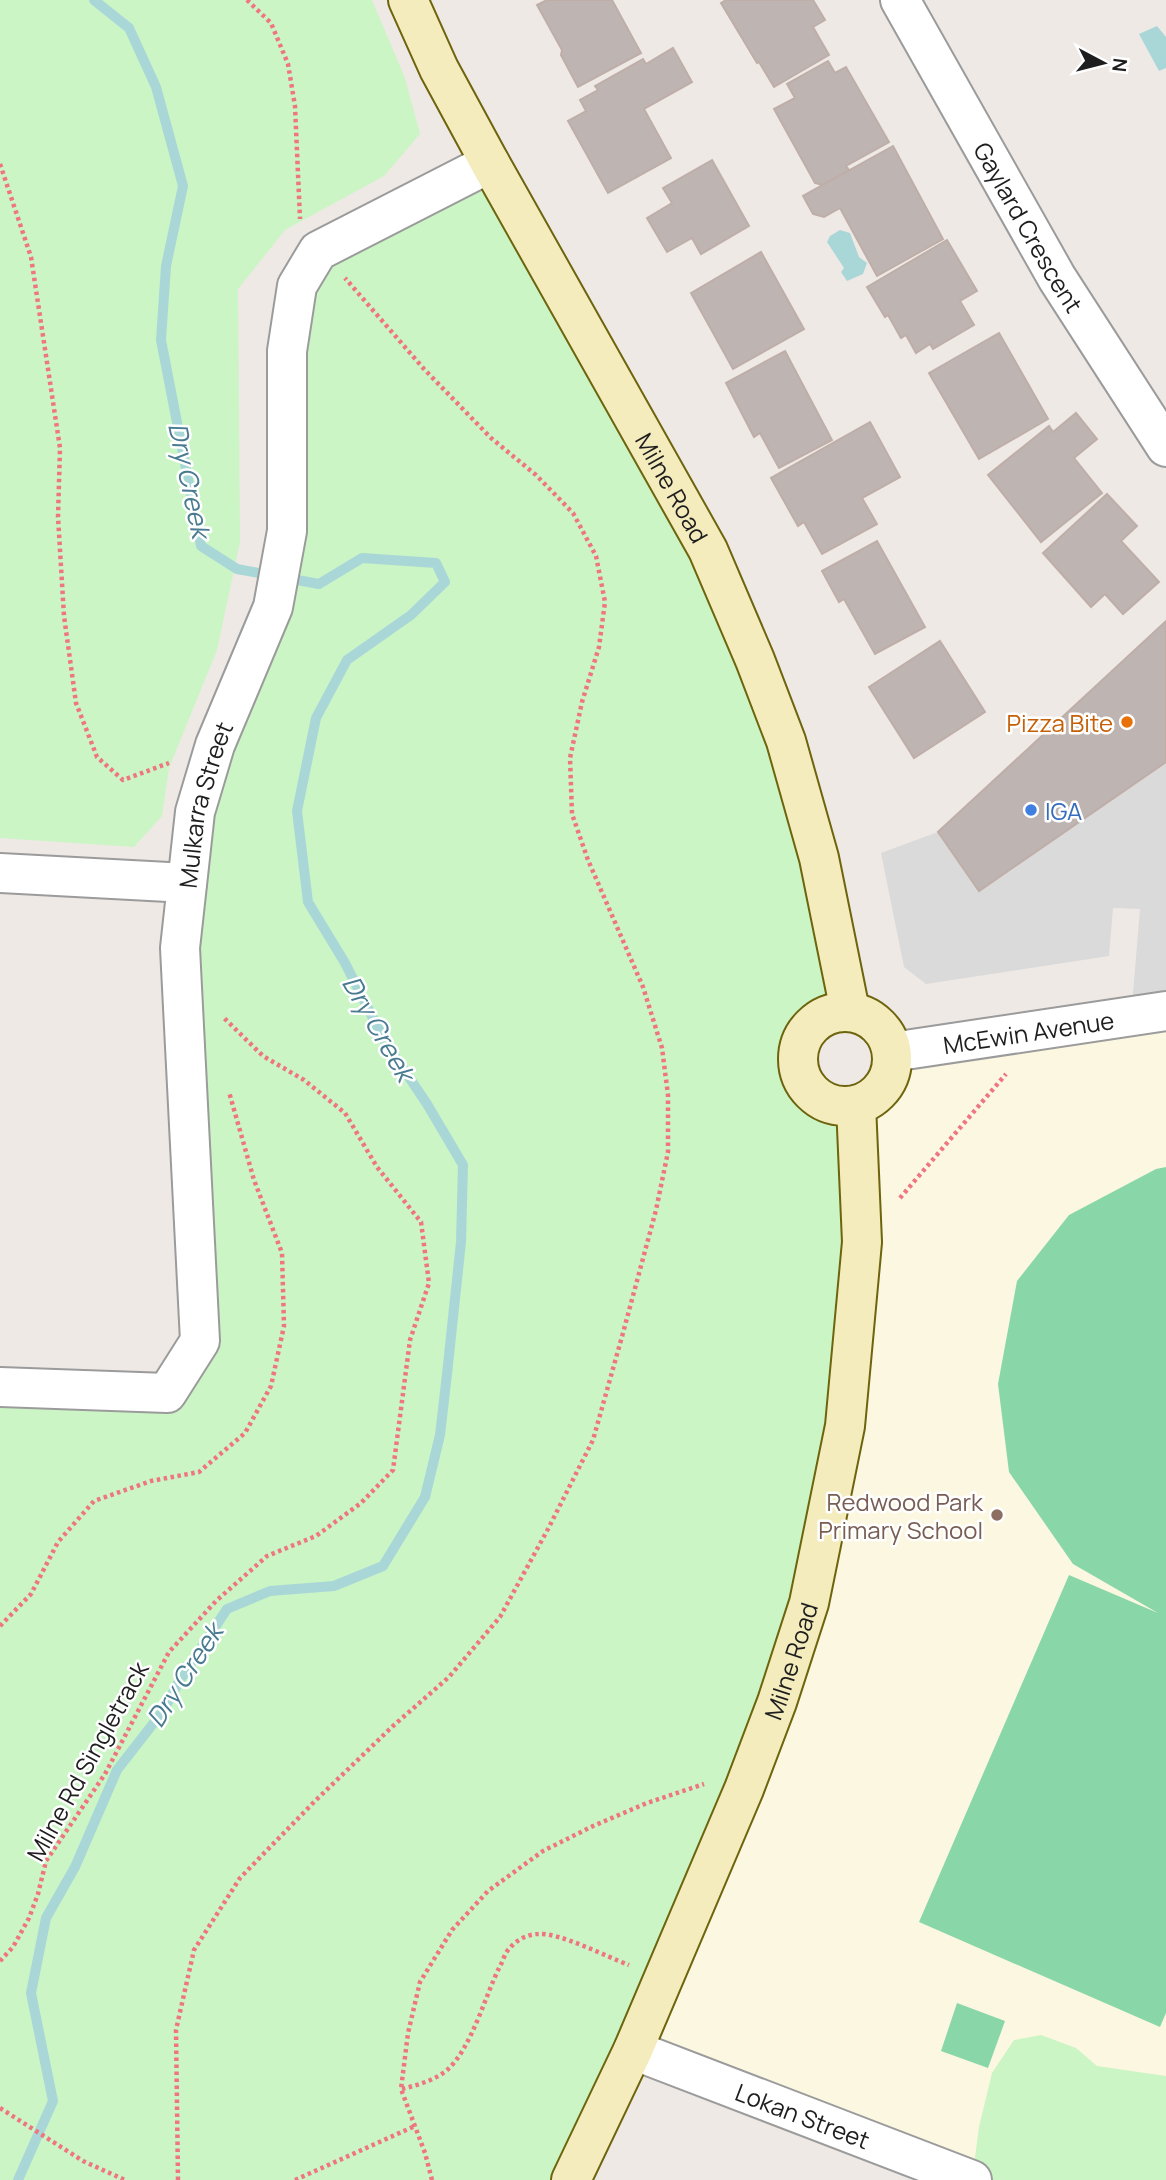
<svg xmlns="http://www.w3.org/2000/svg" width="1166" height="2180" font-family="Manrope,sans-serif">
  <style>
    .education { fill: #fcf7e0 }
    .park { fill: #cbf5c5 }
    .pitch { fill: #89d7a9 }
    .parking { fill: #dadada }
    .water { fill: #a9d7d8 }
    .lines { fill: none; stroke-linecap: round; stroke-linejoin: round }
    .stream { stroke: #a9d7d8; stroke-width: 10 }
    .building { fill: #beb4b2; stroke: #bfaea8; stroke-width: 2 }
    .minor-casing { stroke: #9b9b9b; stroke-width: 42 }
    .secondary-casing { stroke: #6d640d; stroke-width: 42 }
    .path { stroke: #ef7581; stroke-width: 4.5; stroke-dasharray: 3.5 3.5; stroke-linecap: butt }
    .minor { stroke: #fff; stroke-width: 38 }
    .secondary { stroke: #f4ecbd; stroke-width: 38 }
    .food-dot { fill: #e8710a; stroke: #fff; stroke-width: 2.5 }
    .shop-dot { fill: #3f7fe0; stroke: #fff; stroke-width: 2.5 }
    .education-dot { fill: #8d6e63; stroke: #fff; stroke-width: 2.5 }
    .labels { text-anchor: middle; dominant-baseline: central; stroke-width: 5; stroke-linejoin: round; paint-order: stroke }
    .street-label { font-size: 24px; fill: #1e1e1e; stroke: #fff }
    .food-label { font-size: 24px; fill: #c56008; stroke: #fff; text-anchor: end }
    .shop-label { font-size: 24px; fill: #366cbe; stroke: #fff; text-anchor: start }
    .education-label { font-size: 24px; fill: #785e54; stroke: #fff; text-anchor: end }
    .water-label { font-size: 26px; font-style: italic; fill: #487a90; stroke: #fff }
  </style>
  <rect width="100%" height="100%" fill="#eee9e5"/>
  <path class="education" d="M1166 1012V2180H972L633 2050 868 1100 880 1091 887 1080 892 1067Z"/>
  <path class="park" d="M0 0H372L405 78 420 134 384 176 285 230 238 289 240 542 217 650 169 768 162 816 134 847 0 838Z
    M490 163 786 741 833 1013C823 1018 813 1022 806 1032 788 1061 805 1101 839 1106 844 1106 850 1105 856 1105L809 1603 571 2180H0V1384L177 1378 200 1341 187 883 273 606 297 286Z
    M1041 2035 1076 2048 1097 2066 1166 2076V2180H972L979 2127 992 2073 1014 2040Z"/>
  <path class="pitch" d="M1166 1167V2013L1160 2027 919 1922 1069 1575 1158 1613 1073 1564 1009 1472 998 1384 1017 1281 1069 1215 1156 1169Z
    M957 2003 1005 2021 988 2068 941 2051Z"/>
  <path class="parking" d="M1166 762V1011L1131 1017 1140 909 1113 908 1109 956 926 984 904 967 881 853 938 832 979 891Z"/>
  <path class="water" d="M1157 26 1166 37V68L1159 71 1139 34Z
    M840 230 850 233 859 257 867 263 863 274 847 281 841 272 844 268 827 242 830 236Z"/>
  <g class="lines">
    <path class="stream" d="M18 2180 53 2101 31 1993 46 1918 75 1867 117 1770 163 1711 180 1680 227 1609 270 1591 334 1586 383 1566 425 1497 440 1435 447 1374 461 1242 463 1165 427 1104 384 1040 345 963 308 902 297 811 316 718 347 660 411 615 445 582 436 563 362 558 319 584 237 569 201 546 161 340 166 266 183 186 156 87 129 28 94 0"/>
  </g>
  <path class="building" d="M547 0H612L641 53 578 87 561 55 562 50 537 5Z
    M726 0H813L825 20 813 27 829 55 774 87 759 62 757 63 721 3Z
    M673 48 692 82 644 109 671 158 608 193 568 121 586 111 580 100 598 90 595 86 643 59 646 64Z
    M828 61 835 73 846 67 889 142 846 166 849 170 822 185 815 183 774 109 795 98 787 84Z
    M893 146 943 239 877 276 840 208 824 217 813 214 803 196Z
    M712 160 749 226 701 254 692 238 667 252 647 218 672 203 663 188Z
    M947 240 977 291 960 301 974 325 933 349 930 344 916 353 906 335 901 338 888 315 885 317 867 287Z
    M761 252 804 329 733 369 691 293Z
    M999 333 1048 419 979 459 929 373Z
    M785 351 832 440 779 468 760 433 754 437 726 383Z
    M1076 413 1097 439 1074 458 1102 493 1041 542 988 475 1049 426 1053 432Z
    M870 422 900 477 862 498 877 524 822 554 804 522 798 526 771 478Z
    M1107 494 1137 526 1121 541 1159 582 1123 614 1105 594 1091 607 1043 553Z
    M877 541 925 627 875 654 844 599 839 602 822 571Z
    M1166 621V762L979 891 938 832Z
    M940 641 985 712 914 758 869 687Z"/>
  <g class="lines">
    <g class="minor-casing">
      <g id="minor">
        <path id="s1" d="M900 0 1057 278 1166 447"/>
        <path d="M0 873 187 883"/>
        <path id="s2" d="M892 1052 1166 1011"/>
        <path id="s3" d="M0 1387 167 1393 200 1341 180 948 195 812 215 745 273 607 287 531V351L297 286 318 251 490 163"/>
        <path id="s4" d="M633 2050 972 2180"/>
      </g>
    </g>
    <g class="secondary-casing">
      <g id="secondary">
        <path id="s5" d="M408 0 439 69 490 163 708 550 755 660 786 741 819 858 850 1011"/>
        <circle cx="845" cy="1059" r="47"/>
        <path id="s6" d="M571 2180 633 2050 744 1789 777 1702 809 1603 845 1426 862 1242 856 1105"/>
      </g>
    </g>
    <path class="path" d="M247 0 271 23 288 64 295 106 300 219
      M0 164 31 257 60 448 58 517 64 616 76 703 97 757 123 780 169 763
      M900 1198 1006 1074
      M0 1626 31 1594 58 1542 94 1501 151 1481 199 1472 245 1433 271 1386 284 1326 282 1253 254 1180 229 1092
      M0 1961 13 1947 29 1918 38 1894 46 1861 105 1774 169 1652 216 1601 267 1556 316 1536 361 1503 393 1470 410 1340 429 1283 421 1222 377 1167 345 1113 304 1080 263 1056 223 1017
      M402 2089C417 2085 433 2081 446 2071 471 2050 485 1996 500 1966 503 1961 505 1952 510 1948 516 1940 528 1934 538 1934 559 1932 607 1957 629 1965
      M0 2108 83 2161 125 2180
      M178 2180 176 2030 194 1950 240 1878 315 1801 393 1726 449 1677 500 1617 548 1529 593 1440 623 1333 656 1210 668 1152V1095L662 1048 643 987 588 860 572 814 570 758 582 702 599 647 605 602 596 556 573 513 536 475 491 438 424 369 345 278
      M295 2180 415 2126
      M432 2180 425 2153 401 2089 408 2033 420 1982 452 1930 488 1891 543 1851 593 1826 647 1803 704 1784"/>
    <use href="#minor" class="minor"/>
    <use href="#secondary" class="secondary"/>
  </g>
  <circle class="food-dot" cx="1127" cy="722" r="7"/>
  <circle class="shop-dot" cx="1031" cy="810" r="7"/>
  <circle class="education-dot" cx="997" cy="1515" r="7"/>
  <g class="labels">
    <g class="street-label">
      <text stroke="none"><textPath href="#s1" startOffset="261">Gaylard Crescent</textPath></text>
      <text stroke="none"><textPath href="#s5" startOffset="555">Milne Road</textPath></text>
      <text stroke="none"><textPath href="#s3" startOffset="768">Mulkarra Street</textPath></text>
      <text stroke="none"><textPath href="#s2" startOffset="138">McEwin Avenue</textPath></text>
      <text stroke="none"><textPath href="#s6" startOffset="564">Milne Road</textPath></text>
      <text transform="translate(87 1761) rotate(-61)">Milne Rd Singletrack</text>
      <text stroke="none"><textPath href="#s4" startOffset="182">Lokan Street</textPath></text>
    </g>
    <g class="food-label">
      <text x="1113" y="722">Pizza Bite</text>
    </g>
    <g class="shop-label">
      <text x="1045" y="810">IGA</text>
    </g>
    <g class="education-label">
      <text x="983" y="1501">Redwood Park<tspan x="983" dy="28">Primary School</tspan></text>
    </g>
    <g class="water-label">
      <text transform="translate(190 480) rotate(78)">Dry Creek</text>
      <text transform="translate(379 1028) rotate(60)">Dry Creek</text>
      <text transform="translate(184 1675) rotate(-57)">Dry Creek</text>
    </g>
  </g>
  <g transform="translate(1103 63) rotate(97)" stroke="#ffffff" stroke-width="5" paint-order="stroke">
  <path d="M0-5L12 26L0 18L-12 26Z" fill="#1e1e1e"/>
  <text y="-10" font-size="19" font-weight="bold" text-anchor="middle" fill="#1e1e1e">N</text>
  </g>
</svg>
